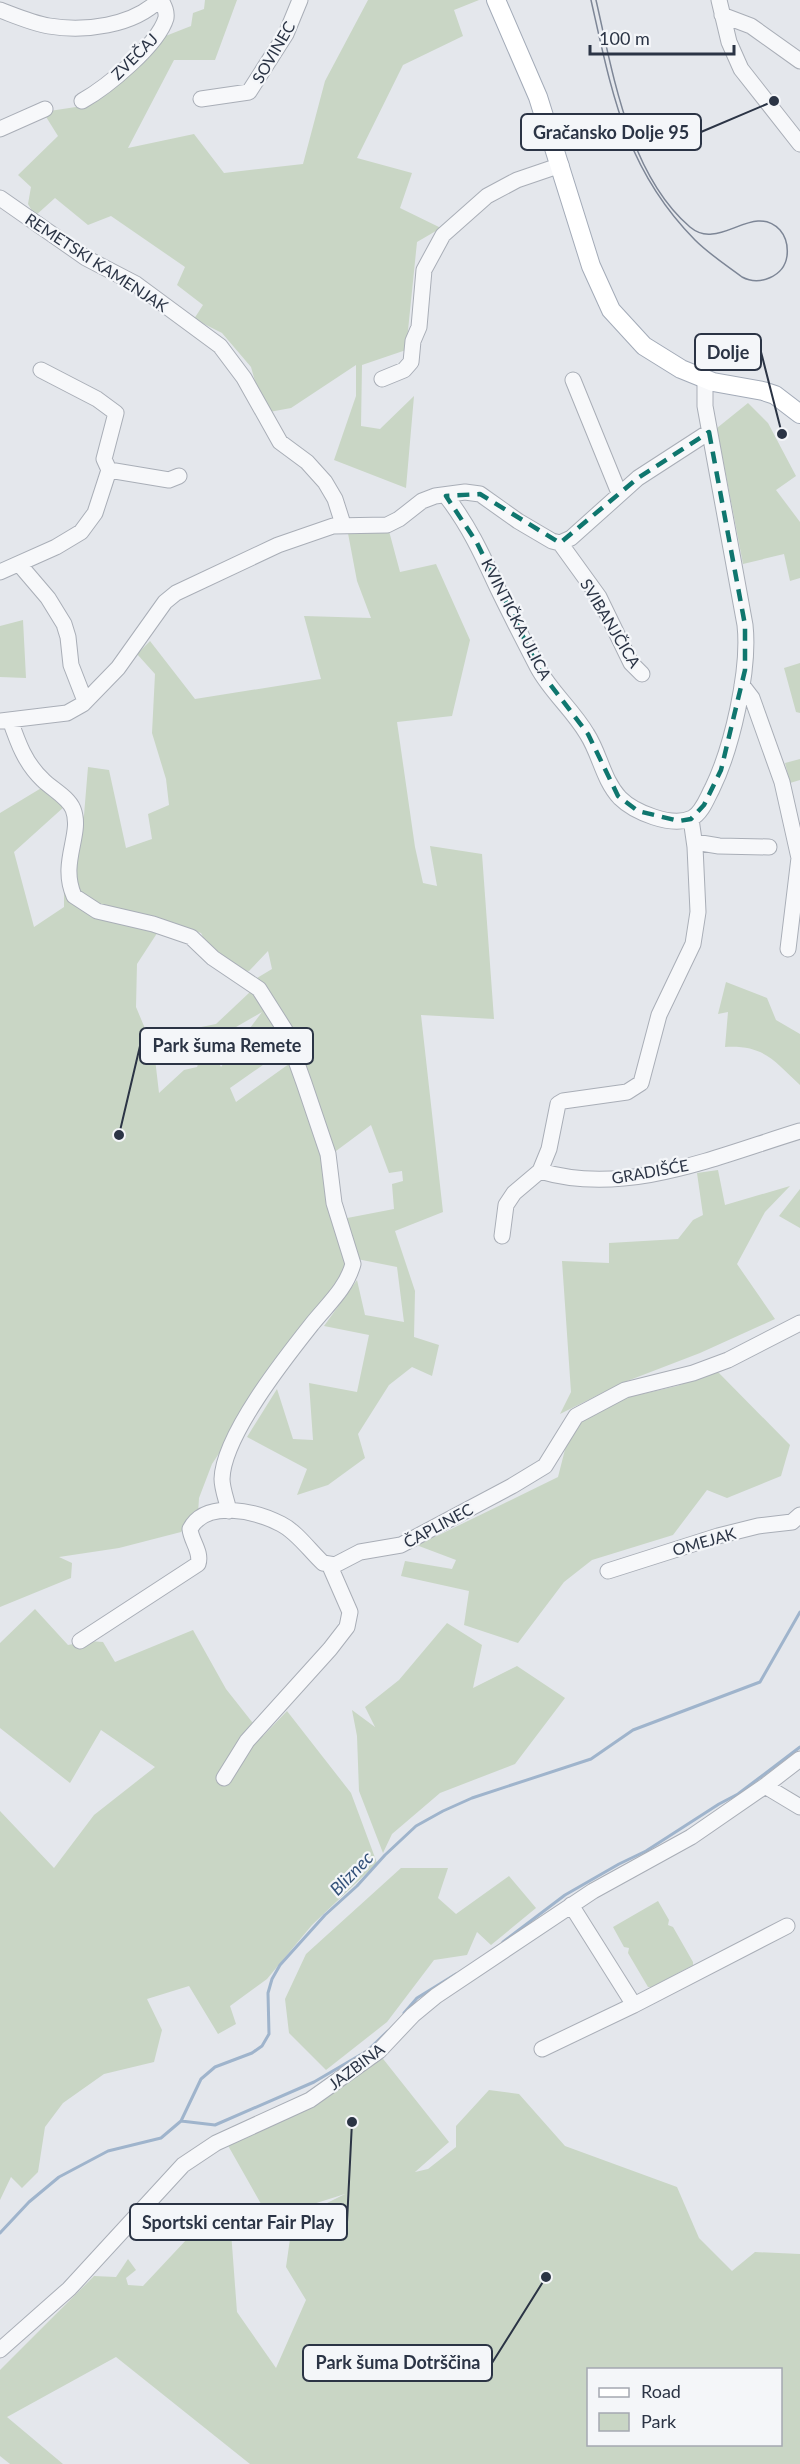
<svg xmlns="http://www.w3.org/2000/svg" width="800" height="2464" font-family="Lato,sans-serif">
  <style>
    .green { fill: #c9d6c5; fill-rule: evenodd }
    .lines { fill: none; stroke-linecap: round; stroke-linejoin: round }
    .stream { stroke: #9fb4cc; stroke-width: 3 }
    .minor-casing { stroke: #a9aeb7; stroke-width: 17 }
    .major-casing { stroke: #a3abb8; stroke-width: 20 }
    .minor { stroke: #f7f8fa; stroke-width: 15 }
    .major { stroke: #fff; stroke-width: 18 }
    .tram { stroke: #7d8696; stroke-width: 1.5 }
    .marked { fill: none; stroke: #0f766e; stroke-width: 4.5; stroke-dasharray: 12 8; stroke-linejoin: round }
    .labels { text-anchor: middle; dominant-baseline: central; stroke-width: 4.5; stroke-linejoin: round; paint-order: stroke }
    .street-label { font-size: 16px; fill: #2b3445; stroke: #f4f6f9 }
    .water-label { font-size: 18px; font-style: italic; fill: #34527a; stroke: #f4f6f9 }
    .leader { fill: none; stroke: #2b3445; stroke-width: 2 }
    .callout-dot { fill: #2b3445; stroke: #f4f6f9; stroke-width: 2 }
    .callout { fill: #f4f6f9; stroke: #2b3445; stroke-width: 2 }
    .callout-label { font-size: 18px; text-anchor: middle; font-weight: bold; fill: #2b3445 }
  </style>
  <rect width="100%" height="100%" fill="#e4e7ec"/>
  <path class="green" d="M205 0H237L215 60H174L128 148 194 134 224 173 303 164 325 81 368 0H479L454 10 463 36 403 65 357 158 412 173 400 208 441 228 417 242 406 350 362 365 361 426 380 429 414 396 406 488 334 460 356 396V365L291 408 264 413 251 367 222 333 194 319 203 305 177 285 185 267 111 216 88 225 55 198 35 216 28 204 31 187 18 175 58 136 43 112 89 105 163 37 191 26 193 13 204 9Z
    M748 403 768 423 796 476 776 490 800 522V578L790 581 784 554 743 564 717 428Z
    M347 528 389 531 400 572 436 564 470 640 452 716 397 722 415 847 423 883 437 886 430 846 482 854 494 1019 421 1015 443 1212 395 1231 415 1291 414 1337 439 1345 432 1376 412 1367 389 1385 358 1434 365 1458 328 1485 297 1495 307 1469 247 1437 277 1389 293 1439 313 1440 309 1383 357 1392 369 1335 324 1326 357 1280 365 1315 404 1322 397 1267 357 1259 342 1219 394 1209 392 1184 403 1181 402 1171 389 1173 371 1125 332 1154 307 1103 321 1148 325 1175 351 1262 347 1283 301 1329 212 1464 199 1498 198 1514 181 1532 119 1548 59 1557 72 1563 71 1578 0 1607V813L43 787 65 806 14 852 34 927 64 907V864L84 815 88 767 109 770 126 848 152 839 148 814 169 805 166 779 152 733 155 674 137 654 150 641 195 699 321 679 304 616 371 618 357 581ZM165 921 201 933 211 953 240 970 249 971 268 951 272 969 257 978 262 995 250 992 216 1024 191 1029 205 1046 197 1067 184 1070 159 1093 154 1050 136 1007 137 964ZM262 1012 221 1067 219 1063 224 1034ZM280 1053 293 1061 236 1102 230 1088Z
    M23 620 26 678 0 677V626Z
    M800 663V713L796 712 784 668Z
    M800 759V780L790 783 785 763Z
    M726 982 767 998 776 1020 800 1034V1085C774 1061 765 1045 725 1047L728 1012 718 1014Z
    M718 1170 725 1205 790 1186 765 1212 737 1264 775 1319 700 1353 622 1383 560 1414 571 1392 562 1261 609 1263V1243L678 1239 693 1220 703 1215 697 1173Z
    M800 1189V1228L779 1216Z
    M717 1371 790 1445 781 1476 727 1498 707 1490 673 1535 592 1560 564 1582 518 1643 464 1625 469 1591 401 1576 405 1561 452 1569 456 1560 411 1543 437 1536 558 1477 572 1422 629 1397 677 1386Z
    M35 1609 68 1645 89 1641 103 1642 115 1662 193 1630 226 1689 263 1736 287 1711 351 1793 377 1863 312 1925 267 1979 230 2006 236 2024 218 2034 189 1986 147 1999 162 2030 154 2062 104 2074 63 2103 45 2127 38 2172 22 2188 11 2177 0 2200V1811L54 1868 94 1815 155 1767 101 1730 70 1783 0 1728V1643Z
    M447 1623 482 1645 473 1688 517 1666 565 1698 515 1764 440 1793 392 1834 383 1853 359 1791 357 1736 352 1710 375 1727 365 1707 399 1680Z
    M401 1868H448L438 1898 456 1914 509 1876 536 1908 491 1945 477 1932 467 1955 434 1960 387 2022 326 2070 289 2033 285 1999 306 1954Z
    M658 1901 669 1920 668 1925 673 1927 693 1962V1965L652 1987H648L628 1953 629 1948 624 1947 613 1927Z
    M380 2055 449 2142 415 2172 428 2169 456 2147V2126L489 2090 519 2094 565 2146 677 2187 699 2238 732 2271 755 2252 800 2254V2464H250L116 2357 7 2417 63 2464H10L0 2456V2370L94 2276 116 2277 128 2259 136 2270 126 2278 128 2285 143 2286 187 2239 229 2205 237 2312 276 2368 306 2300 286 2267 291 2232 307 2213 345 2194 269 2218 226 2142ZM588 2370H780V2444H588Z"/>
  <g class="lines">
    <path class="stream" d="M503 1942 565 1895 619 1864 646 1851 719 1804 738 1794 800 1747
      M404 2013 417 1998 456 1974
      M181 2121 215 2125 314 2082 367 2051 388 2031
      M0 2233 29 2202 59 2177 108 2151 161 2138 181 2121 201 2079 215 2067 252 2053 262 2046 269 2034 268 1993 272 1979 280 1965 325 1915 357 1886 385 1855 416 1826 443 1811 472 1798 591 1759 633 1730 760 1682 800 1612"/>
    <g class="minor-casing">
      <path id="minor" d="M719 0 729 42 741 69 800 144
        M0 10C16 16 32 23 49 26 84 32 133 26 159 0
        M722 15 751 26 800 61
        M201 99 249 92 286 34 300 0
        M82 101C107 87 158 45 166 18 167 11 164 6 161 0
        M0 129 45 109
        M0 198 86 258 136 284 220 346 244 378 280 442 307 462 325 482 335 499 343 524
        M41 370 97 399 116 413 104 459 109 470
        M382 379 404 370 411 362 413 341 419 327 424 270 443 235 487 196 517 180 561 165
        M573 380 619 493
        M446 496C468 524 482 554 497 587 510 614 524 641 538 668 551 692 573 710 587 734 600 754 603 780 620 798 634 812 672 828 692 818 702 813 707 798 712 789 732 748 750 670 745 625L705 406V379
        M560 543 599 597 631 663 642 674
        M19 564 48 598 64 624 68 637 71 665 85 701
        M0 572 56 547 81 532 95 513 109 470 169 480 179 476
        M742 685 752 698 782 782 799 858 788 949
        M10 720C18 743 25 763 43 780 52 789 68 797 73 809 83 834 59 862 74 896L97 911 153 924 191 937 213 958 259 989 285 1030 304 1083 328 1154 334 1203 353 1264C346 1289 328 1304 312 1324 285 1358 223 1436 222 1479 222 1489 227 1501 229 1511
        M0 721 67 713 83 704 118 668 165 602 176 593 278 545 333 526 387 525 399 519 422 501 435 496 465 492 480 494 518 521 552 541 560 543 571 538 638 478 709 432
        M695 842 719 846 769 847
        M540 1171C626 1197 718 1156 800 1131
        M502 1236 506 1205 514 1193 540 1171 549 1149 558 1104 563 1101 627 1092 641 1083 659 1015 693 944 698 912 695 847 691 819
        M608 1571 718 1536 758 1526 792 1522 800 1515
        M80 1641 198 1564C202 1552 191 1541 190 1529 206 1499 256 1511 281 1524 297 1532 310 1551 323 1563L335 1565 360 1552 401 1545 512 1486 545 1466 576 1416 625 1390 693 1373 728 1360 800 1323
        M224 1778 247 1741 330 1649 347 1627 350 1612 329 1564
        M765 1786 800 1807
        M571 1905 634 2005 787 1926
        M542 2049 634 2005
        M0 2350 69 2289 183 2165 216 2143 310 2100 379 2051 413 2015 436 1996 593 1891 691 1837 765 1786 800 1759"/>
    </g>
    <g class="major-casing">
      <path id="major" d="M496 0 538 97 591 266 611 310 644 346 681 369 713 382 763 391 775 395 800 414"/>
    </g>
    <use href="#minor" class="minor"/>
    <use href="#major" class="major"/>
    <path class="tram" d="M591 0C612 93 625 169 695 240 709 254 726 265 742 277 759 286 784 277 787 256 788 247 786 237 780 230 759 208 734 233 712 234 704 235 696 232 690 227 629 175 613 74 596 0"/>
  </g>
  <path class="marked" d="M709 432 745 625V670L721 770 704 805 691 819 679 821 638 811 618 796 588 734 540 671 477 543 446 496 480 494 560 543 638 478Z"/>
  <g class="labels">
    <g class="street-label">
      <text transform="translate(273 52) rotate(-60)">SOVINEC</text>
      <text transform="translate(134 56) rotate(-45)">ZVEČAJ</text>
      <text transform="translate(97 262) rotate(33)">REMETSKI KAMENJAK</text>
      <text transform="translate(517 619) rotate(63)">KVINTIČKA ULICA</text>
      <text transform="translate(611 623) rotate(59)">SVIBANJČICA</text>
      <text transform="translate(650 1171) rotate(-10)">GRADIŠĆE</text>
      <text transform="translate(438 1525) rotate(-28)">ČAPLINEC</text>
      <text transform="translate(704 1541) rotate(-16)">OMEJAK</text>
      <text transform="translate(356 2066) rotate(-37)">JAZBINA</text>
    </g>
    <g class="water-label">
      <text transform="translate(351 1873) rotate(-46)">Bliznec</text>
    </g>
  </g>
  <path class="leader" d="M774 101L701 132M782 434L761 352M119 1135L140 1046M352 2122L347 2222M546 2277L492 2363"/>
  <g class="callout-dot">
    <circle cx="774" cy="101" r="6"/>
    <circle cx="782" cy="434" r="6"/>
    <circle cx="119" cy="1135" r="6"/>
    <circle cx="352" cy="2122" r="6"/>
    <circle cx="546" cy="2277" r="6"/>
  </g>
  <g class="callout">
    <rect x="521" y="114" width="180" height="36" rx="6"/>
    <rect x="695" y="334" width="66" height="36" rx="6"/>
    <rect x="140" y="1028" width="173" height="36" rx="6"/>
    <rect x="130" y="2204" width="217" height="36" rx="6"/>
    <rect x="303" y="2345" width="189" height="36" rx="6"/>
  </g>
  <g class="callout-label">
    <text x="611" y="139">Gračansko Dolje 95</text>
    <text x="728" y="359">Dolje</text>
    <text x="227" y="1052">Park šuma Remete</text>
    <text x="238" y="2229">Sportski centar Fair Play</text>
    <text x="398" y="2369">Park šuma Dotrščina</text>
  </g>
  <rect x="587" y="2368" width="195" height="78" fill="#f4f6f9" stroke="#a4a8b1" stroke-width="1.5"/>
  <rect x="599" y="2388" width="30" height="9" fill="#ffffff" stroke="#a4a8b1" stroke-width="1.5"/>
  <text x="641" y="2398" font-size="18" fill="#2b3445">Road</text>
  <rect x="599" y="2413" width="30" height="18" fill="#c9d6c5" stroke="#a4a8b1" stroke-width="1.5"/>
  <text x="641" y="2428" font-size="18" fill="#2b3445">Park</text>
  <path d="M590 45v9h144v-9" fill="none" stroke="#2b3445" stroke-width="3"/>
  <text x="599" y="45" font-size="18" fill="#2b3445" stroke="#f4f6f9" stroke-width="4.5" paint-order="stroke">100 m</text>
</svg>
